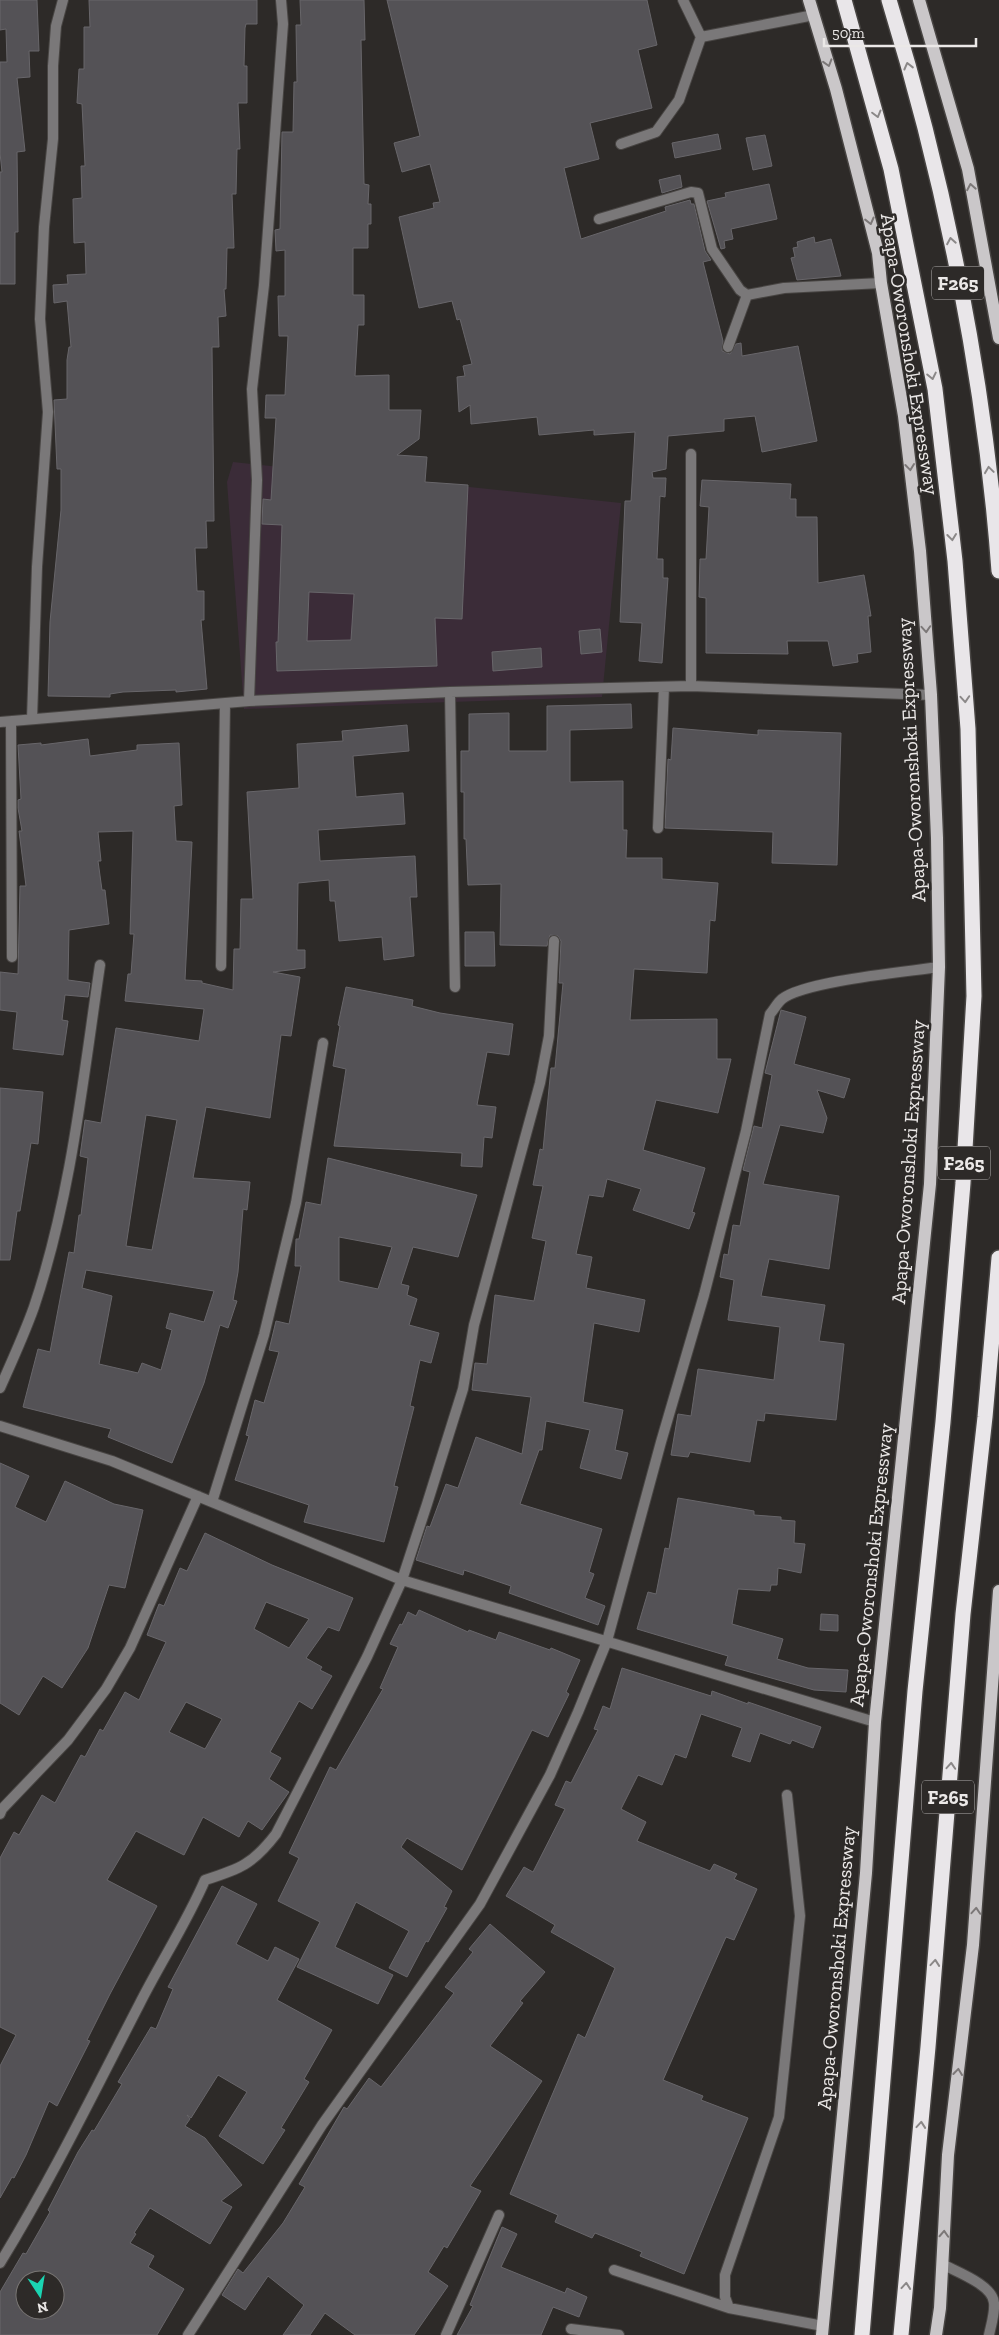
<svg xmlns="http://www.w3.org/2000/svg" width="999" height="2335" font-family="'Zilla Slab',serif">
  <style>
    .education { fill: #3b2c38 }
    .building { fill: #545256; stroke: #68666a; fill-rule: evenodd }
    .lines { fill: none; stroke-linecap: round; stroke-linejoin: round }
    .lane-casing { stroke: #484543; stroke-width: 12 }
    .street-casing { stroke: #484543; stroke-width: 12 }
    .primary-casing { stroke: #484543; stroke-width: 15 }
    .highway-casing { stroke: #484543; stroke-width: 18 }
    .lane { stroke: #7a7879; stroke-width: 10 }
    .street { stroke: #7a7879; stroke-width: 10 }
    .primary { stroke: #cac7c9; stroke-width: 12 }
    .highway { stroke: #e9e6e9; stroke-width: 15 }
    .oneway { stroke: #7c7878 }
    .oneway2 { stroke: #8b8888 }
    .labels { text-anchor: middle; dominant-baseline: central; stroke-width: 5; stroke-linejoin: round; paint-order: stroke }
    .shield { fill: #2d2a28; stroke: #b2afae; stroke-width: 1 }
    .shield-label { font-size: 19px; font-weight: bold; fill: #ebe8e7 }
    .street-label { font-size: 20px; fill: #ebe8e7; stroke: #2d2a28 }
  </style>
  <rect width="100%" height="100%" fill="#2d2a28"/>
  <path class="education" d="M233 462 621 503 602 697 244 709 227 482Z"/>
  <path class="building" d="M0 0H37L39 51H29L30 77 17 78 25 151 17 152 18 232H15V284H0V172H2L0 153V62H7L6 29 0 30Z
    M89 0H257V24H246L245 28 244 66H247V103H238L240 149H237L236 194H232L234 248H227L226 289H224L226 316 218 317 219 347H212L214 521H206L207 548H195L197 591H204V620H201L207 689 176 692V690L123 692 110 694V697L48 696 50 622 61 510V469H57L54 400 67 399V360L69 347H71L67 301 54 303 53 285 68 284 67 275 86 274 85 242 74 243 73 199 82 198 81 166H85L82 104 77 103 79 69H84V27H90Z
    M300 0H364L365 40H361L364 184 369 185 368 204H371V224H368V248H353V295H364V325H358L355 376 389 375V410H421L419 439 397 455 427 457 425 482 468 485 462 619 435 618 437 666 277 671 276 642H278L282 525 262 524 263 499 271 500 276 418H265L266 395H285L288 336H279L278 296H285V250L276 251 275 230 280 229 282 132H293L294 82H297L296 25H301ZM309 592 354 594 351 640 307 641Z
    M387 0H647L657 45 638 50 652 108 590 123 599 159 564 168 581 239 666 211 665 207 690 200 691 204H694L705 251 711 260 703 262 723 341 722 351 730 354 736 344 741 343 742 356 798 346 817 441 762 452 755 416 724 419V431L668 436 666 469 652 472 653 478H666L665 497 660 496 657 559H663V578H668L662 663 639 661 642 623 620 622 625 501H631L635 432 594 435V430L539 435 537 417 471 424 470 405 459 412 457 377 465 376 463 366 472 364 460 319 457 320 452 301 419 308 399 217 434 208 433 203 440 202 430 164 402 172 394 143 420 136Z
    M718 134 721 149 675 158 672 143Z
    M765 135 772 166 753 170 746 138Z
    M680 175 682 187 662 193 659 180Z
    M769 184 777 219 731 229 733 239 724 241 725 248 721 249 707 201 726 197 725 193Z
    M814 237 815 243 831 239 841 276 797 280 791 258 795 257 793 248 798 247 797 242Z
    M702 480 791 484 790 499H796V517H817L818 583 864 575 871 616H868L871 652 857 654 858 662 833 666 828 641H787L788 654 706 653V598L699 597 700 559H706L709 507 700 506Z
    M600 629 602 652 581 654 579 631Z
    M541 648 542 667 493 671 492 652Z
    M631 704 632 728 570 730V782L623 781V830H627L626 858H662V879L718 883 715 921 710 920 707 973 634 969 630 1020 717 1019V1059H731L718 1113 656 1100 643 1150 705 1168 692 1212 695 1213 689 1229 633 1210 641 1189 607 1179 603 1197 589 1195 576 1254 592 1257 586 1288 645 1300 639 1332 594 1323 583 1402 623 1410 615 1450 628 1453 621 1479 580 1468 590 1430 546 1421 542 1450H539L520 1504 602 1529 589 1572 594 1574 585 1598 605 1606 598 1625 509 1593 511 1586 464 1570 463 1575 416 1560 427 1526 430 1527 446 1484 458 1488 476 1437 522 1454 531 1397 472 1390 475 1363 487 1364 495 1295 534 1301 546 1241 532 1238 543 1186 533 1185 540 1149 543 1150 551 1068H555L563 983H559L561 941 558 936 550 935 547 946 500 945 501 884 468 885 466 839H464V792H461V751H469V714L509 713V751H547V706Z
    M407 725 409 751 353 756 356 797 403 793 405 824 318 830 320 861 415 856 417 897H410L414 956 384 960 382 937 339 941 335 901H330L329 880 298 883 297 950H305V968L273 972 300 977 291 1036 281 1035 270 1118 206 1107 193 1178 250 1182 247 1210 243 1209 238 1272 233 1300 237 1301 228 1328 220 1325 204 1383 172 1463 108 1437 111 1429 23 1407 38 1349 50 1352 69 1252 74 1253 79 1215H81L88 1158 80 1156 85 1120 101 1123 116 1028 199 1041 204 1009 125 1001 128 974H131L134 934H130L133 831 98 832 101 861H98L102 890H105L109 924 69 930 68 980 90 983 88 997 65 995 62 1020 68 1021 63 1055 13 1049 17 1012 0 1010V972L18 974 20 886H26L19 831H22L18 808V800L21 799 18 745 41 743V745L88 739 90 756 137 750V745L179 743 182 805 174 806 176 841 192 842 185 980 202 981V983L233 990 234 949H240L241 899H253L247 792 299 788 297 744 343 741 342 731ZM146 1115 177 1120 152 1250 126 1246ZM86 1270 214 1291 204 1322 170 1313 166 1328 172 1330 161 1370 142 1363 138 1373 99 1364 112 1296 82 1288Z
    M673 728 758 735V730L841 733 837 865 772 863 773 832 665 828 668 759 671 760Z
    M465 932H494L495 966H465Z
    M346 987 413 1000 412 1006 440 1013 513 1024 509 1055 487 1052 477 1105 496 1107 492 1138 484 1137 482 1167 461 1166 462 1153 334 1146 346 1069 333 1066 340 1026 338 1025Z
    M781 1010 806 1017 794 1064 850 1079 844 1098 817 1090 827 1118 823 1133 780 1125 763 1184 839 1196 829 1269 769 1259 761 1296 825 1305 819 1341 844 1344 836 1420 765 1413 764 1421 757 1420 750 1462 690 1452 688 1457 671 1455 678 1414 691 1416 698 1369 774 1380 780 1327 728 1320 734 1280 720 1277 724 1254 728 1255 733 1225 740 1226 750 1172 743 1170 754 1126 762 1128 772 1075 765 1073Z
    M0 1088 43 1092 38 1144 31 1143 20 1211H17L10 1260H0Z
    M328 1158 477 1195 458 1257 413 1247 401 1284 409 1286 407 1295 417 1299 409 1325 439 1333 431 1363 420 1360 410 1406 414 1407 394 1486 398 1487 384 1542 304 1522 309 1505 235 1480 249 1436 246 1435 255 1400 264 1403 279 1352 269 1350 276 1321 289 1324 301 1266H295L296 1239H299L306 1202 321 1205ZM339 1237 392 1247 378 1289 339 1281Z
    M0 1463 29 1476 15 1507 46 1522 65 1481 114 1504 143 1510 125 1588 109 1585 88 1648 62 1688 43 1676 19 1715 0 1703Z
    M678 1498 754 1511V1515L781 1517V1520L795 1521 794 1543 805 1544 801 1573 778 1568 777 1585H771L770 1591 738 1589 732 1624 783 1639 777 1659 808 1668 848 1670 846 1692 814 1690 725 1665 728 1656 637 1629 648 1592 656 1594 665 1548 669 1549Z
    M205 1533 272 1565 353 1598 339 1631 328 1627 306 1658 322 1667 320 1670 332 1676 312 1709 299 1701 270 1752 281 1758 269 1779 289 1792 262 1830 248 1821 239 1837 203 1817 184 1855 136 1831 107 1880 157 1906 110 1994 87 2040 90 2041 57 2106 49 2101 26 2155 14 2178 12 2177 0 2198V2066L16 2035 0 2027V1858L14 1832 19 1835 42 1795 55 1803 81 1755 85 1757 100 1729 103 1731 125 1692 139 1700 166 1642 147 1635 159 1604 164 1606 180 1568 187 1571ZM266 1602 309 1619 289 1648 254 1629ZM186 1702 222 1719 205 1749 169 1732Z
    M419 1610 468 1632 469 1630 496 1640 499 1632 550 1650 551 1648 580 1660 566 1692 569 1694 548 1737 532 1730 462 1870 407 1838 401 1847 452 1891 444 1907 447 1908 428 1942 426 1941 407 1977 389 1968 409 1931 356 1902 335 1947 393 1975 378 2004 297 1967 320 1922 278 1901 299 1858 289 1853 330 1767 336 1770 383 1689 380 1688 398 1647 390 1644 400 1624 402 1625 408 1612 416 1616Z
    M821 1614 838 1615V1631L820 1630Z
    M622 1668 711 1696 712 1691 748 1704V1702L821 1727 813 1748 792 1740 790 1744 760 1733 750 1762 732 1756 742 1728 701 1714 686 1758 675 1754 662 1785 638 1775 621 1809 646 1822 637 1841 710 1871 714 1864 737 1874 734 1879 757 1889 734 1940 726 1937 663 2080 703 2096 701 2100 748 2118 684 2274 640 2256 642 2252 595 2233 592 2238 555 2222 558 2215 510 2194 578 2034 585 2038 615 1968 551 1932 555 1925 506 1896 524 1867 533 1872 565 1809 555 1805 566 1781 571 1783 598 1730 594 1729 603 1706 610 1709Z
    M222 1886 257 1904 236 1944 268 1961 275 1947 299 1959 277 2000 332 2030 304 2079 309 2082 281 2128 285 2130 263 2164 219 2136 247 2092 218 2075 191 2118 187 2115 190 2119 185 2126 205 2138 242 2185 221 2201 232 2207 210 2244 150 2208 134 2233 136 2234 130 2243 154 2256 148 2267 184 2289 157 2335H0V2292L23 2253 26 2254 50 2212 48 2210 78 2152 92 2130 94 2131 122 2084 118 2082 151 2027 156 2029 173 1989 168 1987ZM25 2280H55V2310H25Z
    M490 1924 545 1972 520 2001 523 2003 490 2046 542 2081 470 2186 481 2191 447 2248 444 2246 428 2272 448 2286 414 2335H355L325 2313 310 2335H283L304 2305 268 2276 245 2310 222 2295 238 2269 243 2273 283 2223 305 2187 299 2184 344 2107 347 2109 369 2078 381 2087 454 1993 445 1987 473 1952 469 1949Z
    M502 2227 517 2234 501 2267 565 2293 567 2288 587 2297 579 2317 553 2307 541 2335H457L473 2306 470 2305Z"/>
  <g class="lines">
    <g class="lane-casing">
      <path id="lane" d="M683 0 701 37
        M621 144 656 132 679 100 701 37 814 15
        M599 219 691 192 698 193 712 249 740 290 747 295 784 288 881 283
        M728 347 747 295
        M787 1795 800 1916 779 2117 725 2275V2297L729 2308 823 2326
        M942 2264C957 2272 993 2285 994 2303 995 2313 991 2325 989 2335
        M614 2270 729 2308
        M571 2329 619 2335"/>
    </g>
    <g class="street-casing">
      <path id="street" d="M691 686V454
        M450 692 455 987
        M249 701 257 480 252 389 264 285 283 24 281 0
        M32 719 37 567 48 412 40 319 44 227 53 139V66L56 26 63 0
        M0 722 249 701 450 692 691 686 931 695
        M11 722 12 957
        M658 828 664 687
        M221 966 225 704
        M0 1388C12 1361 24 1335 34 1307 71 1197 83 1079 100 965
        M0 1426 112 1461 402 1580 875 1722
        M212 1502 264 1335 296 1203 323 1043
        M0 1814 2 1809 68 1740 106 1689 130 1648 198 1496
        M0 2263C51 2180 94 2092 139 2005 160 1963 186 1924 205 1880 240 1869 253 1864 276 1834L367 1657 402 1580 427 1504 463 1389 474 1325 540 1083 549 1036 554 941
        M188 2335 322 2125 480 1904 550 1775 578 1712 607 1641 661 1442 704 1295 746 1131 770 1014C774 1010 777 1003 782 999 805 981 906 972 939 967
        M446 2335 499 2215"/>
    </g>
    <g class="primary-casing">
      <path id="primary" d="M809 0 836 89 878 253 881 283 904 416 920 551 931 695 937 838 939 967 930 1184 875 1722 866 1873 822 2335
        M919 0 968 169 999 338
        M936 2335 940 2308 948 2155 973 1945 999 1591"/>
    </g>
    <g class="highway-casing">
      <path id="highway" d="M844 0 891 169 935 389 955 561 968 729 974 996 963 1183 943 1422 915 1691 862 2335
        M889 0C945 182 985 380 999 571
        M901 2335 928 2047 963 1614 985 1417 999 1258"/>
    </g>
    <use href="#lane" class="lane"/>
    <use href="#street" class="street"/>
    <use href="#primary" class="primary"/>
    <use href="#highway" class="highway"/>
  </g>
  <defs><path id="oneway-chevron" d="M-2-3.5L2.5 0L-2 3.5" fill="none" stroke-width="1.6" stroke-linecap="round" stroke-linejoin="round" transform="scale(1.25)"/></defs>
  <g class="oneway">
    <use href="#oneway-chevron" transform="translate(828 63) rotate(73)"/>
    <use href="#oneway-chevron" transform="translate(971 187) rotate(-100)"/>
    <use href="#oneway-chevron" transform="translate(870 221) rotate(76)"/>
    <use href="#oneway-chevron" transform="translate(910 467) rotate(83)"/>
    <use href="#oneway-chevron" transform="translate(926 629) rotate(86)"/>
    <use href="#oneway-chevron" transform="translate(976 1911) rotate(-86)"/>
    <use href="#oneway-chevron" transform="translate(958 2072) rotate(-83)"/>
    <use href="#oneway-chevron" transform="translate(944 2234) rotate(-87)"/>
  </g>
  <g class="oneway2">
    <use href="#oneway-chevron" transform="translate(908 66) rotate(-104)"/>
    <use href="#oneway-chevron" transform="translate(877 114) rotate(75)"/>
    <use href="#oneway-chevron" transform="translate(951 241) rotate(-100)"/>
    <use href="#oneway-chevron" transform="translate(932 376) rotate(78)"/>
    <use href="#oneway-chevron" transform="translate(989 470) rotate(-98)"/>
    <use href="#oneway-chevron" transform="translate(952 537) rotate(83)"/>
    <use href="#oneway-chevron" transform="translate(965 699) rotate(86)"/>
    <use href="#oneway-chevron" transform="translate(951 1766) rotate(-86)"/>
    <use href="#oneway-chevron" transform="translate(935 1963) rotate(-85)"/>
    <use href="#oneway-chevron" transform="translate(921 2125) rotate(-85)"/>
    <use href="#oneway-chevron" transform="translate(906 2286) rotate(-85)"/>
  </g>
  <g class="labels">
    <g class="shield">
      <rect x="932" y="266.5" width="52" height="33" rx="4"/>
      <rect x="938" y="1146.5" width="52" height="33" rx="4"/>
      <rect x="922" y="1780.5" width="52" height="33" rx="4"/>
    </g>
    <g class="shield-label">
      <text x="958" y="283">F265</text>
      <text x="964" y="1163">F265</text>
      <text x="948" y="1797">F265</text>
    </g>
    <g class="street-label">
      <text transform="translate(910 354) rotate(81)">Apapa-Oworonshoki Expressway</text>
      <text transform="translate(911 760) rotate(-93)">Apapa-Oworonshoki Expressway</text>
      <text transform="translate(908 1162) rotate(-86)">Apapa-Oworonshoki Expressway</text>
      <text transform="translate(871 1565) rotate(-84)">Apapa-Oworonshoki Expressway</text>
      <text transform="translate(836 1968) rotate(-85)">Apapa-Oworonshoki Expressway</text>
    </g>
  </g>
  <g transform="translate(40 2295) rotate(168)"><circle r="24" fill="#2d2a28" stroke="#797674"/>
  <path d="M0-4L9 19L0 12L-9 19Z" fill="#1ad5b2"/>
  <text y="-8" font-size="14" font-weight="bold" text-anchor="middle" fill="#ebe8e7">N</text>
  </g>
  <path d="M824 38v8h152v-8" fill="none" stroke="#ebe8e7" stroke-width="2.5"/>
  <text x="832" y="38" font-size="15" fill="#ebe8e7" stroke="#2d2a28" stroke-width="4" paint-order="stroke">50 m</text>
</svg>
